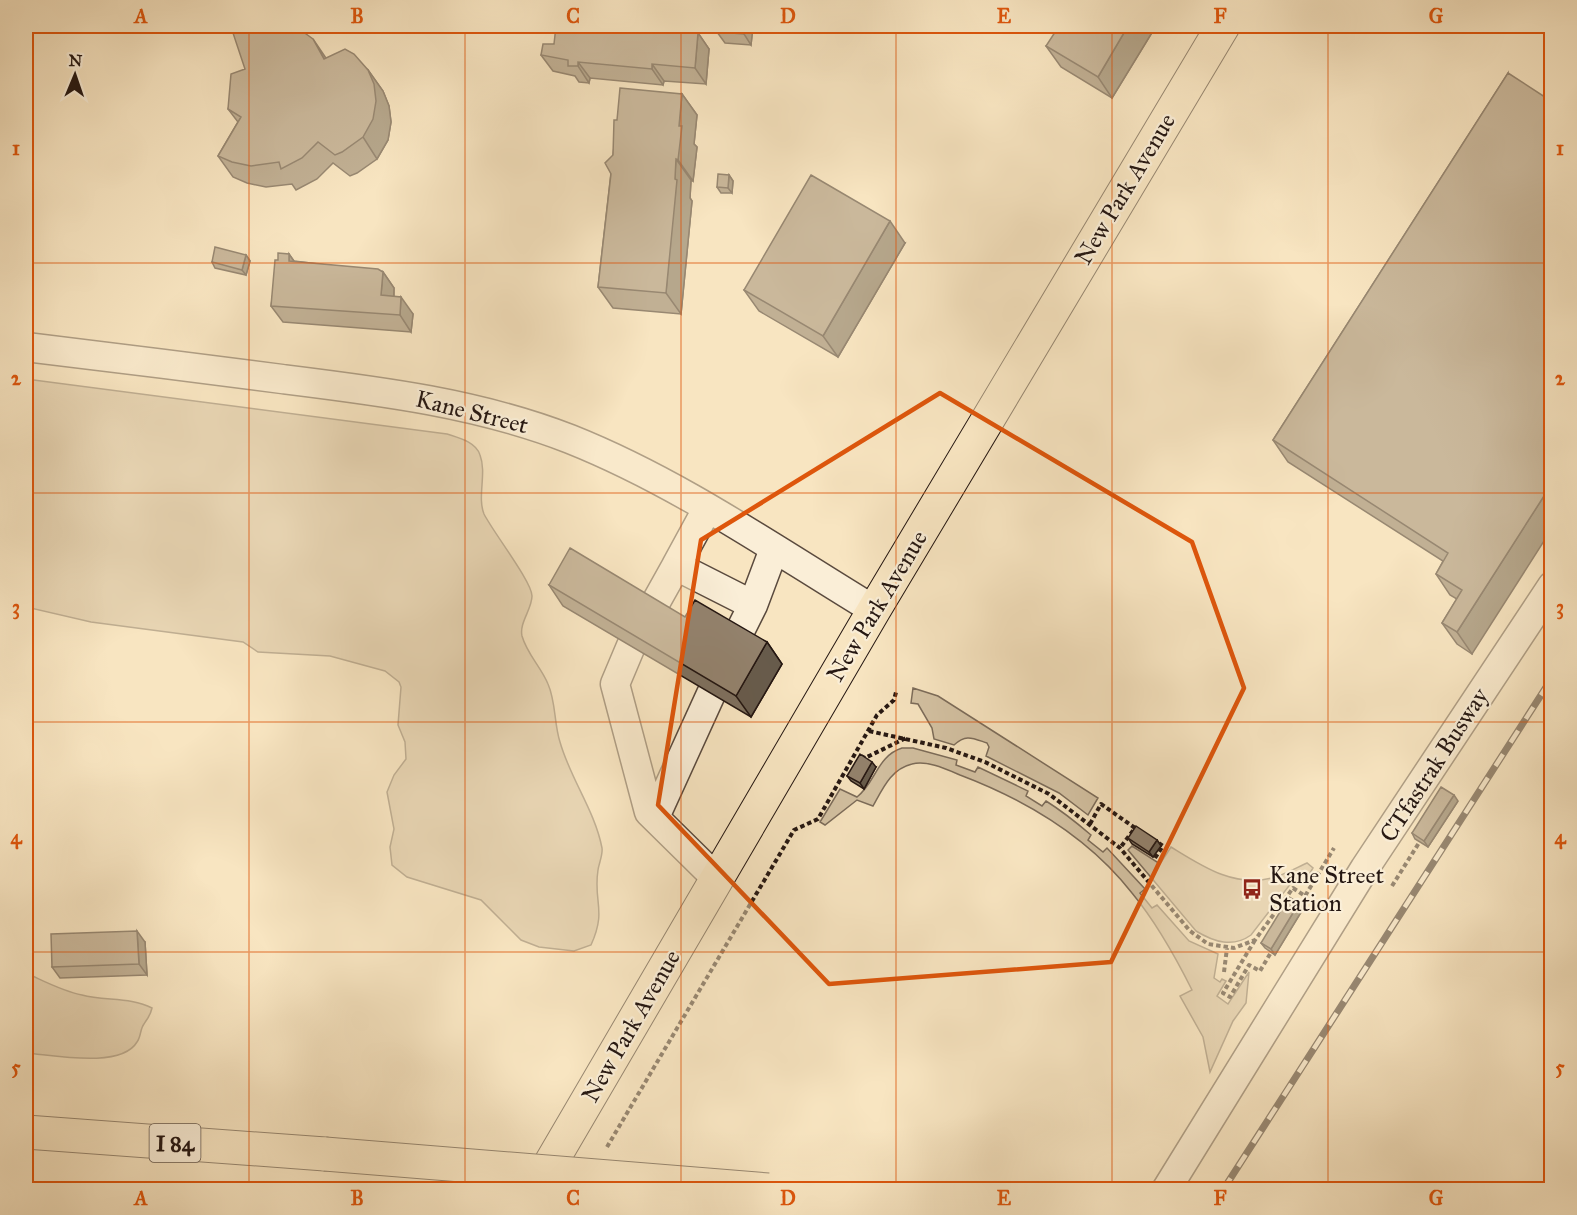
<svg xmlns="http://www.w3.org/2000/svg" width="1577" height="1215" font-family="'IM FELL Great Primer',serif">
  <style>
    .green { fill: #d4c2a3; stroke: #7c6c5a; stroke-width: 1.5 }
    .lines { fill: none; stroke-linecap: round; stroke-linejoin: round }
    .minor-casing { stroke: #5a4a3e; stroke-width: 31 }
    .major-casing { stroke: #251712; stroke-width: 35 }
    .highway-casing { stroke: #251712; stroke-width: 35 }
    .path { stroke: #251712; stroke-width: 4; stroke-dasharray: 4.5 3; stroke-linecap: butt }
    .minor { stroke: #faeed7; stroke-width: 28 }
    .major { stroke: #f8e5c1; stroke-width: 33 }
    .highway { stroke: #f8e5c1; stroke-width: 33 }
    .rail-casing { stroke: #251712; stroke-width: 7 }
    .rail { stroke: #faeed7; stroke-width: 4.5; stroke-dasharray: 14; stroke-linecap: butt }
    .highway-bridge-casing { stroke: #251712; stroke-width: 35; stroke-linecap: butt }
    .highway-bridge { stroke: #f8e5c1; stroke-width: 33 }
    .wall { fill: #7e705e; stroke: #251712; stroke-width: 1.5 }
    .shaded-wall { fill: #675b4c; stroke: #251712; stroke-width: 1.5 }
    .building { fill: #93826d; stroke: #251712; stroke-width: 1.5 }
    .marked { fill: none; stroke: #de560c; stroke-width: 4.5; stroke-linejoin: round }
    .grid { fill: none; stroke: #de560c; stroke-width: 1.5; stroke-opacity: 0.55 }
    .labels { text-anchor: middle; dominant-baseline: central; stroke-width: 4.5; stroke-linejoin: round; paint-order: stroke }
    .shield { fill: #faeed7; stroke: #65584d; stroke-width: 1.5 }
    .shield-label { font-size: 22px; font-weight: bold; fill: #251712 }
    .street-label { font-size: 24px; fill: #251712; stroke: #faeed7 }
    .poi-label { font-size: 24px; fill: #251712; stroke: #faeed7; text-anchor: start }
    .neatline { fill: none; stroke: #de560c; stroke-width: 2 }
    .grid-label { font-size: 20px; text-anchor: middle; font-weight: bold; fill: #de560c }
  </style>
  <rect width="100%" height="100%" fill="#f8e5c1"/>
  <filter id="stains"><feTurbulence type="fractalNoise" baseFrequency=".00333" numOctaves="4"/><feColorMatrix values="0 0 0 0 .2 0 0 0 0 .09 0 0 0 0 .02 0 0 0 .5 -.17"/></filter>
  <radialGradient id="worn" r=".72"><stop offset=".6" stop-color="#630" stop-opacity="0"/><stop offset="1" stop-color="#630" stop-opacity=".3"/></radialGradient>
  <path class="green" d="M26 379 447 434C459 438 476 442 480 455 487 473 477 497 484 514 493 532 532 582 532 596 532 609 519 623 522 636 527 654 541 667 548 684 556 702 554 724 560 742 570 778 595 811 602 848 603 855 599 863 598 870 593 902 607 910 591 945L574 951 539 947 521 940 481 900 407 877 392 865 390 847 394 829 387 792 394 775 406 759 405 742 398 725 401 687 399 682 385 671 330 656 258 652 243 642 91 622 26 607Z
    M913 688 938 696 1098 798 1088 815 1059 793 986 756 989 747 987 743C972 738 966 734 954 745L934 739 932 728 918 704 911 703Z
    M902 748H913L957 760 956 765 975 772 978 767 1028 791 1026 796 1042 806 1046 801C1062 811 1077 823 1091 835L1088 840 1103 852 1107 848 1145 889 1140 893 1152 908 1157 905 1189 941 1218 954 1214 978 1220 982 1222 979 1226 981 1217 996 1228 1004 1249 972 1246 1003 1233 1021 1210 1072 1203 1037 1180 996 1192 990C1175 956 1156 922 1132 893 1088 837 1026 800 960 775 946 769 927 760 912 764 891 769 883 788 873 806L857 800 825 825 820 822 840 789 857 797C876 782 877 756 902 748Z
    M1132 846 1160 864 1171 847C1202 866 1234 888 1272 878 1284 875 1296 868 1307 863L1313 868 1304 883 1295 878 1251 935C1233 948 1214 942 1196 931L1128 850Z
    M26 973C44 981 62 991 82 995 105 1001 131 997 152 1008 150 1017 148 1017 144 1024 140 1029 141 1037 137 1042 121 1069 53 1055 26 1053Z"/>
  <g class="lines">
    <g class="minor-casing">
      <path id="minor" d="M26 347C111 357 197 368 282 379 379 391 478 403 570 439 678 482 775 550 874 610
        M707 509 676 566 753 605
        M652 609 676 566
        M737 637 753 605 774 549
        M631 646 615 684 649 812 717 879
        M655 817 711 694
        M1166 1190 1365 868 1552 586"/>
    </g>
    <g class="major-casing">
      <path id="major" d="M535 1190 874 610 1223 26"/>
    </g>
    <g class="highway-casing">
      <path id="highway" d="M26 1132 325 1154"/>
    </g>
    <path class="path" d="M869 731 946 748 985 762 1049 794 1120 848 1190 931 1208 944 1234 948 1255 940 1293 888 1305 896 1334 848
      M861 756 865 758 906 738
      M1090 824 1101 804 1135 828 1120 848
      M1155 858 1163 846 1156 841
      M1392 886 1422 838
      M1255 940 1223 993 1230 997 1249 965 1260 971 1273 949
      M1224 972 1227 948
      M607 1147 794 830 818 819 877 715 894 700 896 692"/>
    <use href="#minor" class="minor"/>
    <use href="#major" class="major"/>
    <use href="#highway" class="highway"/>
    <g class="rail-casing">
      <path id="rail" d="M1223 1190 1552 678"/>
    </g>
    <use href="#rail" class="rail"/>
    <g class="highway-bridge-casing">
      <path id="highway-bridge" d="M325 1154 768 1190"/>
    </g>
    <use href="#highway-bridge" class="highway-bridge"/>
  </g>
  <path class="wall" d="M753 26 751 45 725 43 717 32Z
    M1156 26 1112 98 1061 67 1046 46Z
    M698 33 709 49 706 84 664 81 663 85 590 78 589 83 579 82 575 76 553 71 541 55 554 44Z
    M326 58 368 70 383 91 389 106 391 122 388 140 377 159 357 173 350 176 333 163 317 179 296 190 292 184 266 187 247 183 233 177 218 156 238 122 228 109 245 69Z
    M1508 73 1472 654 1457 644 1442 623 1457 599 1450 595 1436 574 1443 561 1288 462 1273 440Z
    M682 94 697 115 694 144 697 147 693 181 691 180 690 198 692 201 681 314 613 308 598 287 617 120Z
    M729 175 733 181 732 193H721L717 187Z
    M905 243 838 357 759 311 744 290Z
    M289 254 294 261 383 272 394 288V297L413 314 411 332 283 322 271 306 278 260Z
    M246 255 250 261 246 275 215 268 212 262Z
    M549 585 685 617 767 642 782 664 751 717 563 606Z
    M876 767 864 789 851 781 847 776Z
    M1458 801 1428 847 1415 839 1412 833Z
    M1128 838 1157 840 1161 846 1153 857 1132 844Z
    M1299 903 1303 909 1275 955 1265 948 1261 943Z
    M145 942 147 975 60 978 52 967Z"/>
  <path class="shaded-wall" d="M744 26H753L751 45 744 34Z
    M1128 26H1156L1112 98 1098 77Z
    M698 33 709 49 706 84 695 68Z
    M313 39 328 61 324 59Z
    M578 62 590 78 589 83 578 66Z
    M652 64 664 81 663 85 652 69Z
    M368 70 383 91 389 106 391 122 388 140 377 159 363 137Z
    M682 94 697 115 694 144 697 147 693 181 678 160 679 126Z
    M676 159 691 180 690 198 692 201 681 314 666 293Z
    M729 175 733 181 732 193 728 188Z
    M890 221 905 243 838 357 823 336Z
    M289 254 300 270 289 261Z
    M246 255 250 261 246 275 242 270Z
    M383 272 394 288 393 312 381 295Z
    M401 297 413 314 411 332 400 315Z
    M1551 485V530L1472 654 1457 632Z
    M767 642 782 664 751 717 736 696Z
    M872 762 876 767 864 789 860 783Z
    M1454 795 1458 801 1428 847 1424 841Z
    M1157 840 1161 846 1153 857 1149 852Z
    M1299 903 1303 909 1275 955 1271 949Z
    M137 931 145 942 147 975 139 964Z"/>
  <path class="building" d="M239 26H278L292 32 295 26 313 39 324 59 345 49 354 54 368 70 374 84 376 101 373 119 363 137 342 152 335 155 318 142 302 158 281 169 279 162 251 166 232 162 218 156 241 117 228 109 231 74 245 69 231 27Z
    M556 26H606L698 33 695 68 652 64V69L578 62V66H568V60L541 55 543 44H554Z
    M718 26H744V34L717 32Z
    M1059 26H1128L1098 77 1046 46Z
    M1508 73 1551 101V485L1457 632 1442 623 1462 590 1436 574 1448 553 1273 440Z
    M620 88 682 94 679 126H682L678 160 676 159 675 179 677 180 666 293 598 287 611 174 605 163 613 155 614 120H617Z
    M718 174 729 175 728 188 717 187Z
    M811 175 890 221 823 336 744 290Z
    M215 247 246 255 242 270 212 262Z
    M278 253 289 254V261L378 269 383 272 381 295 401 297 400 315 271 306 275 260H278Z
    M570 548 685 617 695 600 767 642 736 696 549 585Z
    M860 754 872 762 860 783 847 776Z
    M1441 787 1454 795 1424 841 1412 833Z
    M1136 826 1157 840 1149 852 1128 838Z
    M1289 897 1299 903 1271 949 1261 943Z
    M137 931 139 964 52 967 51 934Z"/>
  <path d="M0 0H1577V1215H0ZM940 393 1192 542 1244 688 1111 962 829 984 658 805 701 540Z" fill="#f8e5c1" fill-opacity=".55" fill-rule="evenodd"/>
  <path class="marked" d="M940 393 1192 542 1244 688 1111 962 829 984 658 805 701 540Z"/>
  <path class="grid" d="M249 26V1190M465 26V1190M681 26V1190M896 26V1190M1112 26V1190M1328 26V1190M26 263H1552M26 493H1552M26 722H1552M26 952H1552"/>
  <defs>
    <g id="bus-bare" transform="scale(1.62)"><path d="M-5-6H5V4H4V6H2V4H-2V6H-4V4H-5ZM-3.5-4V0h7V-4ZM-3.5 1.2v1.5H-2V1.2ZM2 1.2v1.5H3.5V1.2Z" fill="#8f2418" stroke="#faeed7" stroke-width="2.5" paint-order="stroke"/></g>
  </defs>
  <g fill-rule="evenodd">
    <use href="#bus-bare" x="1252" y="889"/>
  </g>
  <g class="labels">
    <rect class="shield" x="149.5" y="1124" width="51" height="38" rx="4.5"/>
    <g class="shield-label">
      <text x="175" y="1143">I 84</text>
    </g>
    <g class="street-label">
      <text transform="translate(1125 189) rotate(-59)">New Park Avenue</text>
      <text transform="translate(472 412) rotate(14)">Kane Street</text>
      <text transform="translate(877 606) rotate(-59)">New Park Avenue</text>
      <text transform="translate(1434 765) rotate(-57)">CTfastrak Busway</text>
      <text transform="translate(631 1026) rotate(-60)">New Park Avenue</text>
    </g>
    <g class="poi-label">
      <text x="1269" y="875">Kane Street<tspan x="1269" dy="28">Station</tspan></text>
    </g>
  </g>
  <rect width="1577" height="1215" fill="none" stroke="#f8e5c1" stroke-width="66"/>
  <g transform="translate(75 75) rotate(2)" stroke="#faeed7" stroke-width="4.5" paint-order="stroke">
  <path d="M0-4.5L10 22L0 15L-10 22Z" fill="#251712"/>
  <text y="-9" font-size="16" font-weight="bold" text-anchor="middle" fill="#251712">N</text>
  </g>
  <rect x="33" y="33" width="1511" height="1149" class="neatline"/>
  <g class="grid-label">
    <text x="141" y="23">A</text>
    <text x="357" y="23">B</text>
    <text x="573" y="23">C</text>
    <text x="788" y="23">D</text>
    <text x="1004" y="23">E</text>
    <text x="1220" y="23">F</text>
    <text x="1436" y="23">G</text>
    <text x="16" y="155">1</text>
    <text x="1560" y="155">1</text>
    <text x="16" y="385">2</text>
    <text x="1560" y="385">2</text>
    <text x="16" y="614">3</text>
    <text x="1560" y="614">3</text>
    <text x="16" y="844">4</text>
    <text x="1560" y="844">4</text>
    <text x="16" y="1074">5</text>
    <text x="1560" y="1074">5</text>
    <text x="141" y="1205">A</text>
    <text x="357" y="1205">B</text>
    <text x="573" y="1205">C</text>
    <text x="788" y="1205">D</text>
    <text x="1004" y="1205">E</text>
    <text x="1220" y="1205">F</text>
    <text x="1436" y="1205">G</text>
  </g>
  <rect width="100%" height="100%" filter="url(#stains)"/>
  <rect width="100%" height="100%" fill="url(#worn)"/>
</svg>
